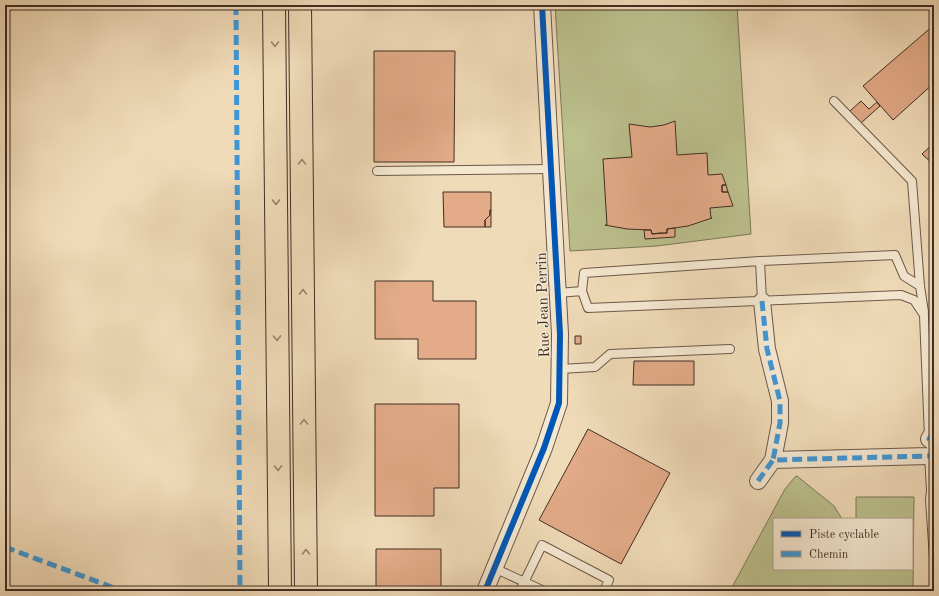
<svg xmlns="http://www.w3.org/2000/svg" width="939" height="596" font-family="'Old Standard TT',serif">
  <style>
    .green { fill: #bbc08d; stroke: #7e7759 }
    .building { fill: #e3ab88; stroke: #402e25 }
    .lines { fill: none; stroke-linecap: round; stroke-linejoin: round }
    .lane-casing { stroke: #6c594a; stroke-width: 10 }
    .street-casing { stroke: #6c594a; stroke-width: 18 }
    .primary-casing { stroke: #402e25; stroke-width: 24 }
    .lane { stroke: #f5e8d1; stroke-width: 8 }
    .street { stroke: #f5e8d1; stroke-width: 16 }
    .primary { stroke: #f0dbb8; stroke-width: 22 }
    .quiet { stroke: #3f97d6; stroke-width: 5; stroke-dasharray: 10 5; stroke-linecap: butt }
    .cycleway-casing { stroke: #f5e8d1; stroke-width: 8 }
    .cycleway { stroke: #0057b8; stroke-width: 6 }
    .oneway { stroke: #98846e }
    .labels { text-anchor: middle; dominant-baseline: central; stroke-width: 3; stroke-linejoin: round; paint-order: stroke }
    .street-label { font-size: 15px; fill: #402e25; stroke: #f5e8d1 }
  </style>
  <rect width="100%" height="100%" fill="#f0dbb8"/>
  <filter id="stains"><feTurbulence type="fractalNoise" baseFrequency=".005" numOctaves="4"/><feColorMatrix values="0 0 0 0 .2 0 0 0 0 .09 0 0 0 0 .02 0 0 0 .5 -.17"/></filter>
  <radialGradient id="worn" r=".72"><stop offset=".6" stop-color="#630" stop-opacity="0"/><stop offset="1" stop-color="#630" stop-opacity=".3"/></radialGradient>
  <path class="green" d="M555 5H737L751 234 657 246 570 251Z
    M797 476 834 506 842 519H774V569H912V519H856V497H914L913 588 912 591H730L785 489 795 477Z"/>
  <path class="building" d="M415 5H492L415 6Z
    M934 25V83L893 120 863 86Z
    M374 51H455L454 162H374Z
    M861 101 869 109 877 102 880 106 861 123 850 111Z
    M675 121 677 155 707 153 708 175 722 174 726 185H722V192H728L733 206 710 208 711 218H712L688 226 667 229V233H666L652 234 651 230 627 229 605 225H607L603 159 632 157 629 124 650 127 664 125Z
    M934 143V165L922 154Z
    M722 185H726L728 192H722Z
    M443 192H491V210H490V215L485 220V227H444Z
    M490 210H491V227H485V220L490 215Z
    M675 228V237L645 239 644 230H651L652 234 659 233H667V229Z
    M375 281H433V301H476V359H418V339H375Z
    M575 336H581V344H575Z
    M634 361H694V385H633Z
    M375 404H459V488H434V516H375Z
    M588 429 670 473 621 564 539 520Z
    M376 549H441V591H376Z"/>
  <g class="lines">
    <g class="lane-casing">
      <path id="lane" d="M834 101 912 181 920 286 924 312
        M377 171 551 169
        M760 261 762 301
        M582 291 584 273 760 261 895 255 904 276 920 286
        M558 293 582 291 588 308 901 295 914 300 924 315 929 437
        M560 369 595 367 610 354 730 349
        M929 454 931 491
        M934 502 931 491 930 499 934 559
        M494 568 544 591
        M520 591 542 545 609 580 604 591"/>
    </g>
    <g class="street-casing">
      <path id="street" d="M762 301 767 349 780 401V423L773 460
        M934 431 929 439 934 443
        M758 481 773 460 929 456
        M485 591 544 448 559 403 560 334 542 5"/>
    </g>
    <g class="primary-casing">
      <path id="primary" d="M274 5 280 591
        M300 5 306 591"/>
    </g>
    <use href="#lane" class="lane"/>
    <use href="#street" class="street"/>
    <use href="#primary" class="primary"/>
    <path class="quiet" d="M236 5 240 591
      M762 301 767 349 780 401V423L773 460
      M934 431 929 439 934 443
      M758 481 773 460 929 456
      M5 547 122 591"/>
    <g class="cycleway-casing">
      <path id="cycleway" d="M485 591 544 448 559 403 560 334 542 5"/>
    </g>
    <use href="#cycleway" class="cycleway"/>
  </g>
  <defs><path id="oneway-chevron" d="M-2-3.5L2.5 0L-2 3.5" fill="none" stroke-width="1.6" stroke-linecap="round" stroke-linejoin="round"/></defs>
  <g class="oneway">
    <use href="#oneway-chevron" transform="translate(275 44) rotate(90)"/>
    <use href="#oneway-chevron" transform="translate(302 162) rotate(-90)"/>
    <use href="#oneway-chevron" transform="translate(276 202) rotate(89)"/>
    <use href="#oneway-chevron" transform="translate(303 292) rotate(-90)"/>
    <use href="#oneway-chevron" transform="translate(277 338) rotate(89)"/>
    <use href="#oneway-chevron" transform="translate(304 422) rotate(-91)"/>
    <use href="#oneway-chevron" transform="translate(278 468) rotate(89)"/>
    <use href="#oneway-chevron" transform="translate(306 552) rotate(-91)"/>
  </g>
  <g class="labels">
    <g class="street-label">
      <text transform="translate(544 305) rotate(-92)">Rue Jean Perrin</text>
    </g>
  </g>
  <rect width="939" height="596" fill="none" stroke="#f0dbb8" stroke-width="20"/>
  <rect x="6" y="6" width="927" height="584" fill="none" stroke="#402e25" stroke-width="2"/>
  <rect x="10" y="10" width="919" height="576" fill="none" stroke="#402e25"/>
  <rect x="773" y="518" width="140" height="52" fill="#f5e8d1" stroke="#ad9e8c"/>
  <rect x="781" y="531" width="20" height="6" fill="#0057b8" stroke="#ad9e8c"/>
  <text x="809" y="538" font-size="12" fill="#402e25">Piste cyclable</text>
  <rect x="781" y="551" width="20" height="6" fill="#3f97d6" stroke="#ad9e8c"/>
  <text x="809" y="558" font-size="12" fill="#402e25">Chemin</text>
  <rect width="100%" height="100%" filter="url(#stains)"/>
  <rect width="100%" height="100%" fill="url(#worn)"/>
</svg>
